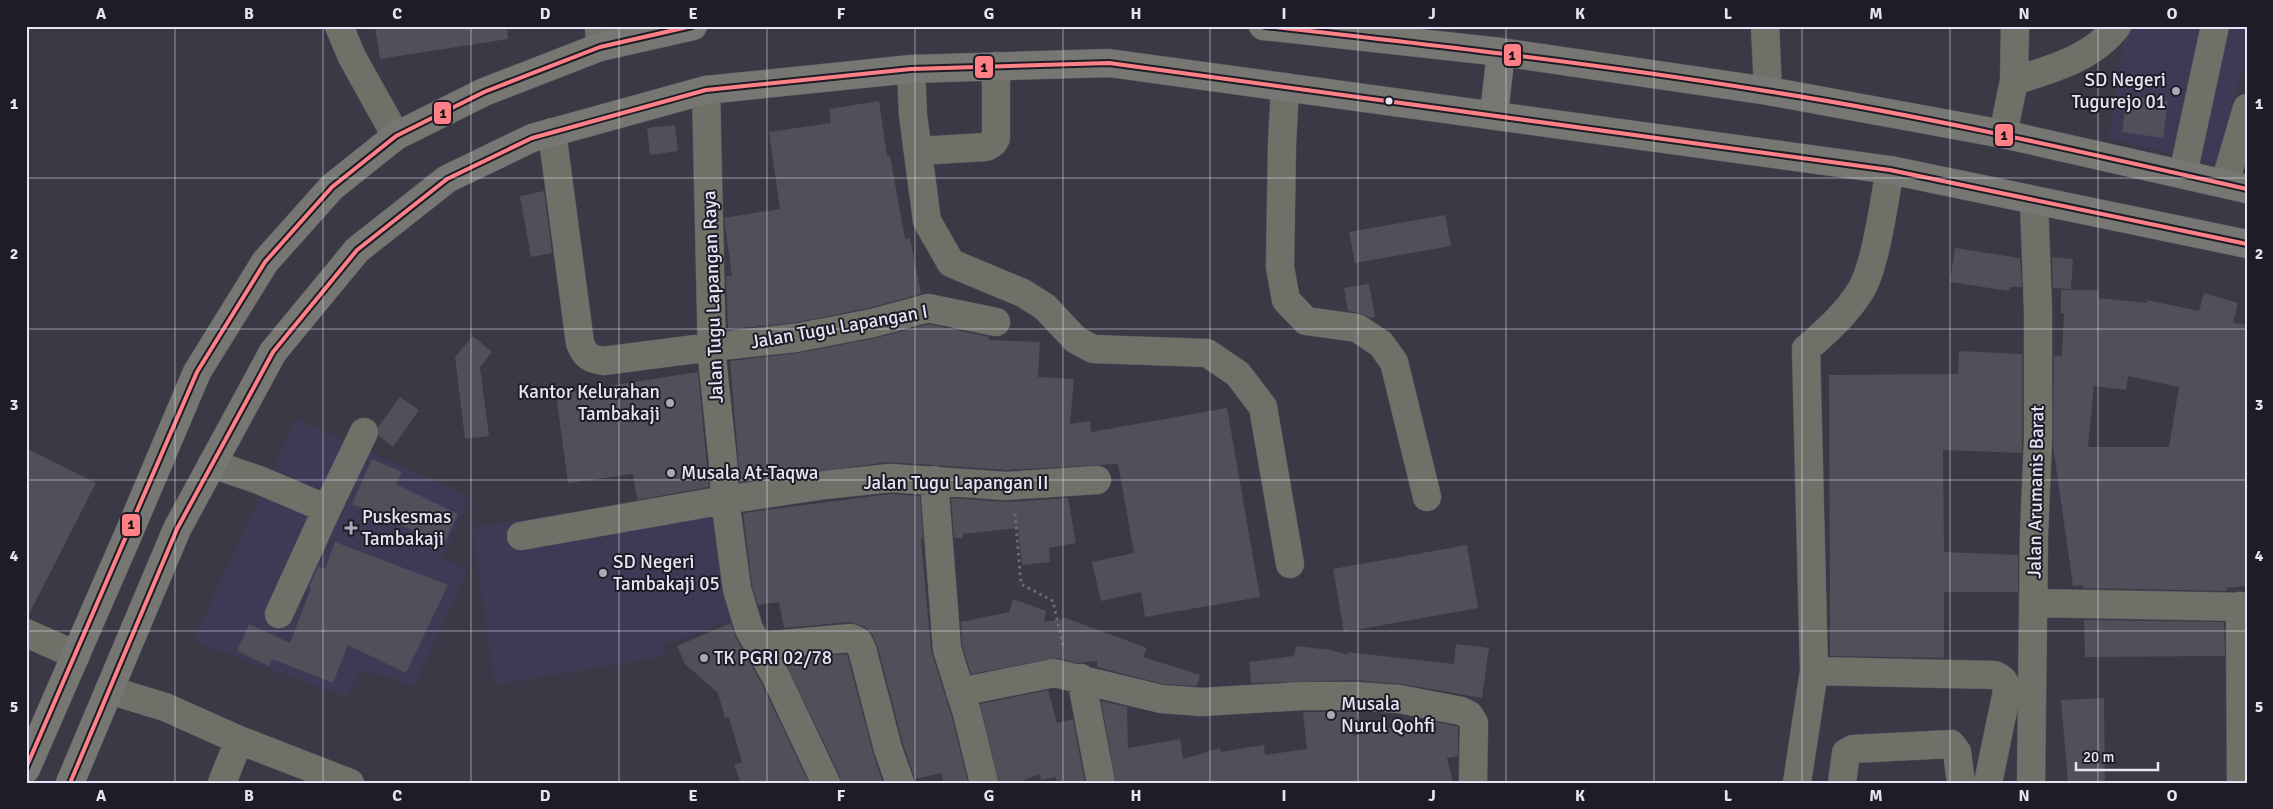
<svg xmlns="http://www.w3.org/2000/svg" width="2273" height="809" font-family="Signika,sans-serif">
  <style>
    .built { fill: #3e3a56 }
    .building { fill: #514f5a; fill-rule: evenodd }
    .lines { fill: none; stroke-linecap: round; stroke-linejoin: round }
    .minor-casing { stroke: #575560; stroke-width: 29 }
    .highway-casing { stroke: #575560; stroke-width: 29 }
    .path { stroke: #6e6e6e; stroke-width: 3; stroke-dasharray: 2.5 4; stroke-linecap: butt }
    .minor { stroke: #707069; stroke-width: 28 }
    .highway { stroke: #767772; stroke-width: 28 }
    .bus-1-casing { stroke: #1e1c27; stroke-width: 8 }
    .bus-1 { stroke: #ff8086; stroke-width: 4 }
    .grid { fill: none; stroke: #e7e5f5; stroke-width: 1; stroke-opacity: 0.55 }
    .poi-dot { fill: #aaa9b7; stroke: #1e1c27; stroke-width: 2 }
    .bus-dot { fill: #e7e5f5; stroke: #1e1c27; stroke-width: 2 }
    .labels { text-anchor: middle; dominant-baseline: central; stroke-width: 4; stroke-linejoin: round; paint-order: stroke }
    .poi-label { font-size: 19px; fill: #e7e5f5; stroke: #1e1c27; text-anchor: start }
    .street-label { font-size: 19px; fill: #e7e5f5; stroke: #1e1c27 }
    .line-badge { stroke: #1e1c27; stroke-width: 2 }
    .pale-badge-label { font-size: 14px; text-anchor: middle; font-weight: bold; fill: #111 }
    .neatline { fill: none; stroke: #e7e5f5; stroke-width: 2 }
    .grid-label { font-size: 16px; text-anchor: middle; font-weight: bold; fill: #e7e5f5 }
  </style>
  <rect width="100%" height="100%" fill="#3a3945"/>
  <path class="built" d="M2126 26H2247V45L2220 164 2109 138Z
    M296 418 470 498 442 558 468 570 414 686 362 669 347 697 193 641Z
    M714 492 734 619 664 645 666 656 495 685 472 527Z"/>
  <path class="building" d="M375 26H507L508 39 380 59Z
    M2127 96 2168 101 2163 138 2122 132Z
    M879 101 887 156H890L905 239 910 238 921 294 869 308 793 323 728 329 726 276H732L724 218 780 209 769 132 831 123 829 109Z
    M675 125 678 151 650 155 647 128Z
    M544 191 552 253 531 257 520 196Z
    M1445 215 1451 246 1355 263 1349 232Z
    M1955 248 2020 258 2022 287H2010L2009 291 1950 282Z
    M2052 257 2073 259 2071 289 2053 288Z
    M1369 284 1375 317 1370 318 1360 313 1348 311 1344 288Z
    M2061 290H2098L2099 298 2147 303V300L2199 311 2204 293 2238 303 2233 323 2247 325V586L2226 588 2227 591 2083 588V585L2073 586 2053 446 2054 356H2062L2064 313H2061ZM2128 376 2179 387 2169 447H2088L2094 386 2126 390Z
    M929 324 989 337V340L1040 342 1038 377 1074 379 1070 424 1090 421 1091 432 1227 408 1260 597 1145 617 1141 592 1101 601 1092 562 1134 553 1118 464 1006 470 888 462 740 482 730 361 798 353 876 338Z
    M473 336 492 352 480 367 489 436 465 439 455 357Z
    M1959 351 2022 354V453L1943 450 1944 552 2018 555V592H1944V658L1830 656 1829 375 1958 374Z
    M698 372 709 487 637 500 633 474 568 483 556 394Z
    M400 397 419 410 393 447 379 436 378 427Z
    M26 448 96 483 27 618H26Z
    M372 459 402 472 396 484 458 514 444 544 352 504Z
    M890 494 920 496 923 539H921L931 650 952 717 968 783H943L942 773 915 779 903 744 877 645 872 634 865 627 850 622 784 628 779 602 758 605 752 586 743 513Z
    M951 498 1007 502 1068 498 1076 543 1049 548 1050 562 1022 565 1018 528 963 534V538H954Z
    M335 542 448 585 406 673 348 645 333 683 272 659 269 666 237 651 249 624 290 643 311 588 309 587 318 566 325 569Z
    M1467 545 1478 608 1344 632 1333 569Z
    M1013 599 1046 611 1044 622 1066 618 1147 648 1143 657 1200 675 1197 686 1163 684 1097 667V661L1078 663 1057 658 971 674 962 646 961 622 1009 612Z
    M2084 620 2224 622 2225 656 2085 657Z
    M731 623 735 636 762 684 809 783H741L734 765 742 762 729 717 725 718 718 693 685 664 677 646Z
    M1456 644 1489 648 1482 698 1402 684 1356 680 1251 683 1249 662 1294 656 1296 646 1331 650 1348 655 1347 652 1454 664Z
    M847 654 873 753 883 783H841L840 776 784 660Z
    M1048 690 1057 723 1073 719 1085 783H1057L1056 777 1041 780 1040 774 1016 783H999L980 704Z
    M2104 698 2105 783H2068L2061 700Z
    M1101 701 1127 707 1128 748 1180 739 1183 759 1220 748 1221 752 1264 745 1265 755 1307 749 1303 712H1359L1353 736 1395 727 1396 734 1437 730 1435 722 1456 726 1458 727V756L1447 758 1453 783H1116Z"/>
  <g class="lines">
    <g class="minor-casing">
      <path id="minor" d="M339 26 352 57 396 136
        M599 26 600 47
        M1765 26 1768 91
        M911 69 913 115 927 221 951 263 1023 293 1045 307 1076 340 1093 349 1207 353 1238 374 1263 407 1290 564
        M2014 81 2015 26
        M1285 87 1282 145 1280 267 1286 300 1306 321 1357 328 1381 344 1394 362 1427 497
        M706 90 712 357 723 462 725 500 737 589 749 629 776 677 826 783
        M552 132 580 343C585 356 590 359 603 361L711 347 795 338 873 323 928 308 996 322
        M2003 134 2014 81C2051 69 2092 59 2117 26
        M918 151 986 147 993 143 996 138V66
        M2183 174 2215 26
        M2225 183 2247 108
        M212 464 259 480 327 509 279 614
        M934 480 947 649 967 713 984 783
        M327 509 364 432
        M521 536 725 500 825 485 890 478 1006 486 1097 480
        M2033 603 2247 607
        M2240 606 2241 783
        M26 633 76 655
        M759 646 851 638 858 641 862 649 888 749 900 783
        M1814 671 1995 675C2003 679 2006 682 2007 691L1988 783
        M1081 678 1101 783
        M109 690 165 707 239 740 222 783
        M960 692 1054 673 1161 699 1202 702 1302 696H1355L1399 699 1461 711 1469 715 1474 723 1473 783
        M239 740 350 783
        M1797 783 1814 671 1806 349C1827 331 1847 313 1861 290 1876 265 1884 201 1890 170
        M1842 783 1846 753 1853 749 1951 744 1957 752 1961 783
        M2031 783 2034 534 2038 440V310L2034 201"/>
    </g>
    <g class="highway-casing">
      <path id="highway" d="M1263 26 1501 52 1768 91 2003 134 2247 189
        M1494 114 1501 52
        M26 769 128 535 197 372 265 262 332 187 396 136 484 92 600 47 693 26
        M70 783 177 529 273 352 357 250 447 179 532 138 706 90 911 69 1109 63 1890 170 2247 244"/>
    </g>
    <path class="path" d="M1015 514 1021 584 1053 601 1063 647"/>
    <use href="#minor" class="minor"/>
    <use href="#highway" class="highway"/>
    <g class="bus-1-casing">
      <path id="bus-1" d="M1265 26C1433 45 1600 64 1766 91 1928 116 2087 153 2247 189
        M26 768 197 372 265 262 332 187 396 136 484 92 600 47 692 26
        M70 783 177 529 273 352 357 250 447 179 532 138 706 90 911 69 1109 63 1890 170 2247 244"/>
    </g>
    <use href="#bus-1" class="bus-1"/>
  </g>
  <path class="grid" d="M175 26V783M323 26V783M471 26V783M619 26V783M767 26V783M915 26V783M1063 26V783M1210 26V783M1358 26V783M1506 26V783M1654 26V783M1802 26V783M1950 26V783M2098 26V783M26 178H2247M26 329H2247M26 480H2247M26 631H2247"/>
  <g class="poi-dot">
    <circle cx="2176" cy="91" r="5"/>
    <circle cx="670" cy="403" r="5"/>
    <circle cx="671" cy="473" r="5"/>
    <path d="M348.5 520.5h5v5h5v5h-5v5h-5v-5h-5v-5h5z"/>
    <circle cx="603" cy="573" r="5"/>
    <circle cx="704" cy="658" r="5"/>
    <circle cx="1331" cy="715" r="5"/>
  </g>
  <circle class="bus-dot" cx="1389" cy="101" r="4.5"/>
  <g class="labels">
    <g class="poi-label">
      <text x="2166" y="80" text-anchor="end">SD Negeri<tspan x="2166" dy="22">Tugurejo 01</tspan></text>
      <text x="660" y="392" text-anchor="end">Kantor Kelurahan<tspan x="660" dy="22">Tambakaji</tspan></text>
      <text x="681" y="473">Musala At-Taqwa</text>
      <text x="362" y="517">Puskesmas<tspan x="362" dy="22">Tambakaji</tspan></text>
      <text x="613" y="562">SD Negeri<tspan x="613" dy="22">Tambakaji 05</tspan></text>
      <text x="714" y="658">TK PGRI 02/78</text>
      <text x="1341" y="704">Musala<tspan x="1341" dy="22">Nurul Qohfi</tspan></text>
    </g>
    <g class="street-label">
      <text transform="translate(713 297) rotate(-92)">Jalan Tugu Lapangan Raya</text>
      <text transform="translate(839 327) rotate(-10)">Jalan Tugu Lapangan I</text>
      <text x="956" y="483">Jalan Tugu Lapangan II</text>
      <text transform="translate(2036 492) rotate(-89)">Jalan Arumanis Barat</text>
    </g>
  </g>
  <g class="line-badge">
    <rect x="1503" y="43" width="19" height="24" rx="5" fill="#ff8086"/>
    <rect x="974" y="55" width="20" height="24" rx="5" fill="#ff8086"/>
    <rect x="433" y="101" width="19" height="24" rx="5" fill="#ff8086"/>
    <rect x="1994" y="123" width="20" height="24" rx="5" fill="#ff8086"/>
    <rect x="121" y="513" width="20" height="24" rx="5" fill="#ff8086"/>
  </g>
  <g class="pale-badge-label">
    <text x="1512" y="60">1</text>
    <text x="984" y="72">1</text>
    <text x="443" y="118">1</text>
    <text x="2004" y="140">1</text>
    <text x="131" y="529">1</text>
  </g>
  <rect width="2273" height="809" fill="none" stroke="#1e1c27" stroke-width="55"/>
  <path d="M2076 762v8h82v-8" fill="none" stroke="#e7e5f5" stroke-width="2.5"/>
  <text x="2083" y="762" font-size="15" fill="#e7e5f5" stroke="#1e1c27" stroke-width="4" paint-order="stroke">20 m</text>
  <rect x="28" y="28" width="2218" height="754" class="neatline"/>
  <g class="grid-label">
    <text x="101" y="19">A</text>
    <text x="249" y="19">B</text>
    <text x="397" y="19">C</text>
    <text x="545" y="19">D</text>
    <text x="693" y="19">E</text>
    <text x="841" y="19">F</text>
    <text x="989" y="19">G</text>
    <text x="1136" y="19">H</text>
    <text x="1284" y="19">I</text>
    <text x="1432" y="19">J</text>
    <text x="1580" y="19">K</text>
    <text x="1728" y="19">L</text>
    <text x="1876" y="19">M</text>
    <text x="2024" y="19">N</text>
    <text x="2172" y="19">O</text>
    <text x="14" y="109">1</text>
    <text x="2259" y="109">1</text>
    <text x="14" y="259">2</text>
    <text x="2259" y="259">2</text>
    <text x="14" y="410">3</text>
    <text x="2259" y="410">3</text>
    <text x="14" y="561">4</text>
    <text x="2259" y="561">4</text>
    <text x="14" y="712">5</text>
    <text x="2259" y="712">5</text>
    <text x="101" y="801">A</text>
    <text x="249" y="801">B</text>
    <text x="397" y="801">C</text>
    <text x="545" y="801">D</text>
    <text x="693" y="801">E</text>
    <text x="841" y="801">F</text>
    <text x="989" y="801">G</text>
    <text x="1136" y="801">H</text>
    <text x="1284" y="801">I</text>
    <text x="1432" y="801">J</text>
    <text x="1580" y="801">K</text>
    <text x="1728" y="801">L</text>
    <text x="1876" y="801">M</text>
    <text x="2024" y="801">N</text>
    <text x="2172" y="801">O</text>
  </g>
</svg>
